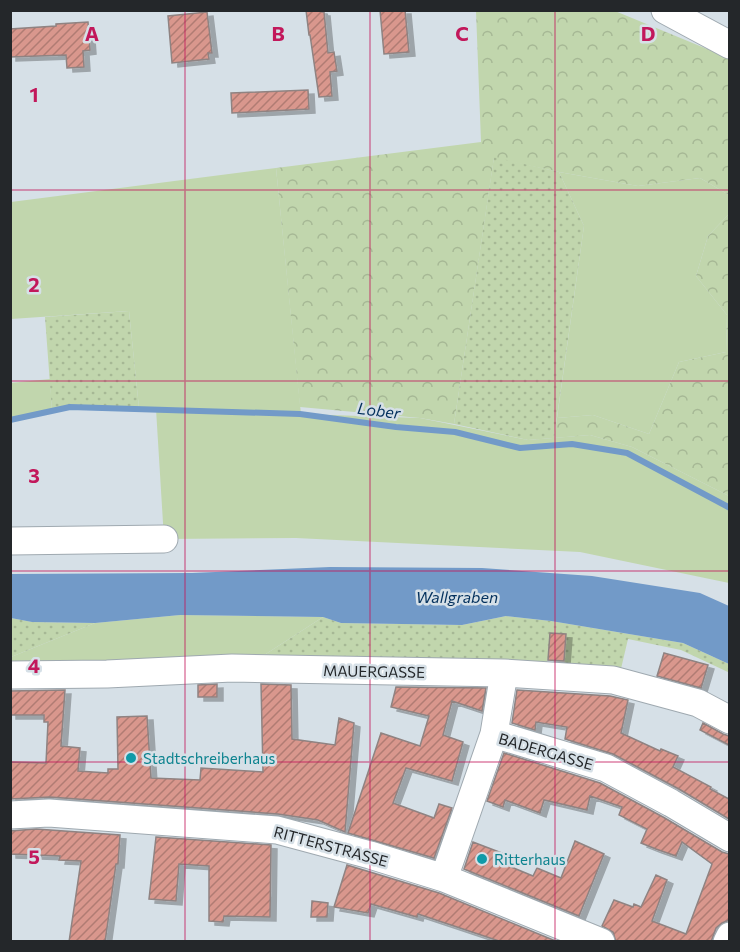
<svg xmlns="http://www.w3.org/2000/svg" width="740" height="952" font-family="Commissioner,sans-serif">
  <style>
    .grass { fill: #c1d6ad }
    .forest { fill: url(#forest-crowns) }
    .garden { fill: url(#garden-dots) }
    .water { fill: #729ac8 }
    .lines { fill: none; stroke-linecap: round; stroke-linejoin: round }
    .stream { stroke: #729ac8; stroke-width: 6 }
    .building { fill: url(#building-hatch); stroke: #8f8382; stroke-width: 1.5; filter: url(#shadow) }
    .minor-casing { stroke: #9fa9b0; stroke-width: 29 }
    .minor { stroke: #fff; stroke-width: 27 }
    .grid { fill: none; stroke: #c2185b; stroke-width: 1.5; stroke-opacity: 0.55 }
    .culture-dot { fill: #0f9aa8; stroke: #d6e0e7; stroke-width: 2 }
    .labels { text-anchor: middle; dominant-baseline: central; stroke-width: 5; stroke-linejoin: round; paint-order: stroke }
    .street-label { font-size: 15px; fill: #24272a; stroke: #d6e0e7 }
    .culture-label { font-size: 15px; fill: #0d838f; stroke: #d6e0e7; text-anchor: start }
    .water-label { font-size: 16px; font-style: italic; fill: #04315d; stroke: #d6e0e7 }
    .grid-label { font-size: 20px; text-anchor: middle; font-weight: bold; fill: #c2185b; stroke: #d6e0e7; stroke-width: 5; stroke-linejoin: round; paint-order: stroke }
  </style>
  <defs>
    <pattern id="forest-crowns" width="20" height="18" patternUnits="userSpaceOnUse" patternTransform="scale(1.5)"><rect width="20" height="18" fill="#c1d6ad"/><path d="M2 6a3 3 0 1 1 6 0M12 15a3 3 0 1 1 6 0" fill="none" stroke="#a6b895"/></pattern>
    <pattern id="garden-dots" width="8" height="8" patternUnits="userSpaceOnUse" patternTransform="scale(1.5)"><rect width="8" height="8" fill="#c1d6ad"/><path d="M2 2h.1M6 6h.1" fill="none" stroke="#a6b895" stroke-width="1.8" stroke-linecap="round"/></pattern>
    <pattern id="building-hatch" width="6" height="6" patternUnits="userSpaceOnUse" patternTransform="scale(1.5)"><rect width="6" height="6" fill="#d9978d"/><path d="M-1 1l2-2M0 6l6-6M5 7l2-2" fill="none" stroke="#b07b73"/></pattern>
    <filter id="shadow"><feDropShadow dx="6" dy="4" stdDeviation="0" flood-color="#0004"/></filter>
  </defs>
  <rect width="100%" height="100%" fill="#d6e0e7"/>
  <path class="grass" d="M276 168 301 414 420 418 528 440 590 435 632 447 729 496V583L580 552 296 538 164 539 156 409 139 408 129 311 11 319V202Z
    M559 172 638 186 700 178 729 195V214L708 236 696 276 727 315 726 352 679 362 649 434 593 415 557 418 584 226Z
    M50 379 52 411 11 420 10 383Z
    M180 615 323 617 255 661 11 667V657L95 623Z"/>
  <path class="forest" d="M476 11H615L729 58V195L700 178 638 186 559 172 494 158 454 424 420 418 300 407 276 168 481 142Z
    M729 214V496L632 447 590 435 554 438 557 418 593 415 649 434 679 362 726 352 727 315 696 276 708 236Z"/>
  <path class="garden" d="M494 157 559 172 584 226 554 438 528 440 454 424Z
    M129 311 139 408 70 407 52 411 45 317Z
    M506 616 551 621 683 643 729 664 730 673 681 650 628 639 620 673 564 667 566 634 549 653 546 667 255 661 323 617 341 623 462 625Z
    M11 618 32 622 95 623 11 657Z"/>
  <path class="water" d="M330 567 482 568 592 576 700 593 729 606V664L683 643 551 621 506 616 462 625 341 623 323 617 180 615 95 623 32 622 11 618V574L192 573Z"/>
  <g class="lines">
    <path class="stream" d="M10 420 70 407 300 414 396 427 455 432 520 448 572 444 627 453 730 508"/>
  </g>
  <path class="building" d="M306 10H321L322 12H324L328 53 334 52 337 71 330 72 332 96 319 97 310 35H309Z
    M380 10H405L409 52 384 54Z
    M207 12 212 53H208L209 59 172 63 168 16Z
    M88 22 90 50 83 51 84 67 67 68 66 55 10 57V29L56 26V24Z
    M308 90 309 109 232 113 231 93Z
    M550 633 566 634 564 661 548 660Z
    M664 653 708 665 701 688 657 676Z
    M217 684V697H198V685Z
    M261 684 291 685 292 739 335 745 339 718 354 723 345 832 318 820 278 814 50 797 10 799V762L46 763 48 722H44V715H10V691L65 690 61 746 80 748 78 771 108 773V769H118L117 717 147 716 151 778 200 780 201 768 263 772Z
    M396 687 486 688 482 711 452 701 443 735 463 742 452 781 406 768 393 803 434 818 439 804 452 808 434 858 348 833 381 733 420 746 429 716 391 707Z
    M517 690 610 696 628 700 621 733 660 751 661 749 678 756 673 767 711 787 710 789 729 799V819L679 789 613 754 565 739 567 727 536 722 535 730 512 723Z
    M703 723 723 734 729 736V745L700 730Z
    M504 753 600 783 663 817 722 852 729 854V920L722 923 716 928 711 942H616L613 932 602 926 614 900 633 907 634 904 641 907 656 875 667 880 652 921 686 934 712 864 682 842 676 856 656 849 641 843 647 829 619 815 622 807 590 796 587 810 544 800 540 813 505 800 503 807 487 801Z
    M36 829 120 835 118 864H116L105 942H69L81 861 59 860 60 856 10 854V831Z
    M156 837 271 845 270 917 224 916 223 922 209 921V866L179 864 176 901 149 899Z
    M575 841 604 854 579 916 464 869 473 842 507 855 504 864 533 876 537 868 561 878Z
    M347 865 439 893 558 942H502L418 914 417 917 371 904 368 913 334 907Z
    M312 901 328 903 327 917H311Z"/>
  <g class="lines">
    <g class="minor-casing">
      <path id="minor" d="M665 10 730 45
        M10 541 164 539
        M10 675 107 674 232 668 504 673 613 680 698 703 730 720
        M494 734 504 673
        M10 815 49 813 277 830 370 855 444 878 601 942
        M444 878 494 734 606 768 671 803 730 838
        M727 942 730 936"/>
    </g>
    <use href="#minor" class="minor"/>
  </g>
  <path class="grid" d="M185 10V942M370 10V942M555 10V942M10 190H730M10 381H730M10 571H730M10 762H730"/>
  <g class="culture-dot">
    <circle cx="131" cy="758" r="6"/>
    <circle cx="482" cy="859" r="6"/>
  </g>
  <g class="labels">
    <g class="street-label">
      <text transform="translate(374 671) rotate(1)">MAUERGASSE</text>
      <text transform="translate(546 751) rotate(16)">BADERGASSE</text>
      <text transform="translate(331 846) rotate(15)">RITTERSTRASSE</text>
    </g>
    <g class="culture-label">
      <text x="143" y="758">Stadtschreiberhaus</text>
      <text x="494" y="859">Ritterhaus</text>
    </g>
    <g class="water-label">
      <text transform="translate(379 410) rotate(7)">Lober</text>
      <text x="457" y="596">Wallgraben</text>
    </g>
  </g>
  <g class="grid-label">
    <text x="92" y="41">A</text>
    <text x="278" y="41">B</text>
    <text x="462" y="41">C</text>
    <text x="648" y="41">D</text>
    <text x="34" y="102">1</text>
    <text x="34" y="292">2</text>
    <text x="34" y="483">3</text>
    <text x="34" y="673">4</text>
    <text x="34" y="864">5</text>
  </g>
  <rect width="740" height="952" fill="none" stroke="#24272a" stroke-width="24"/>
</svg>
